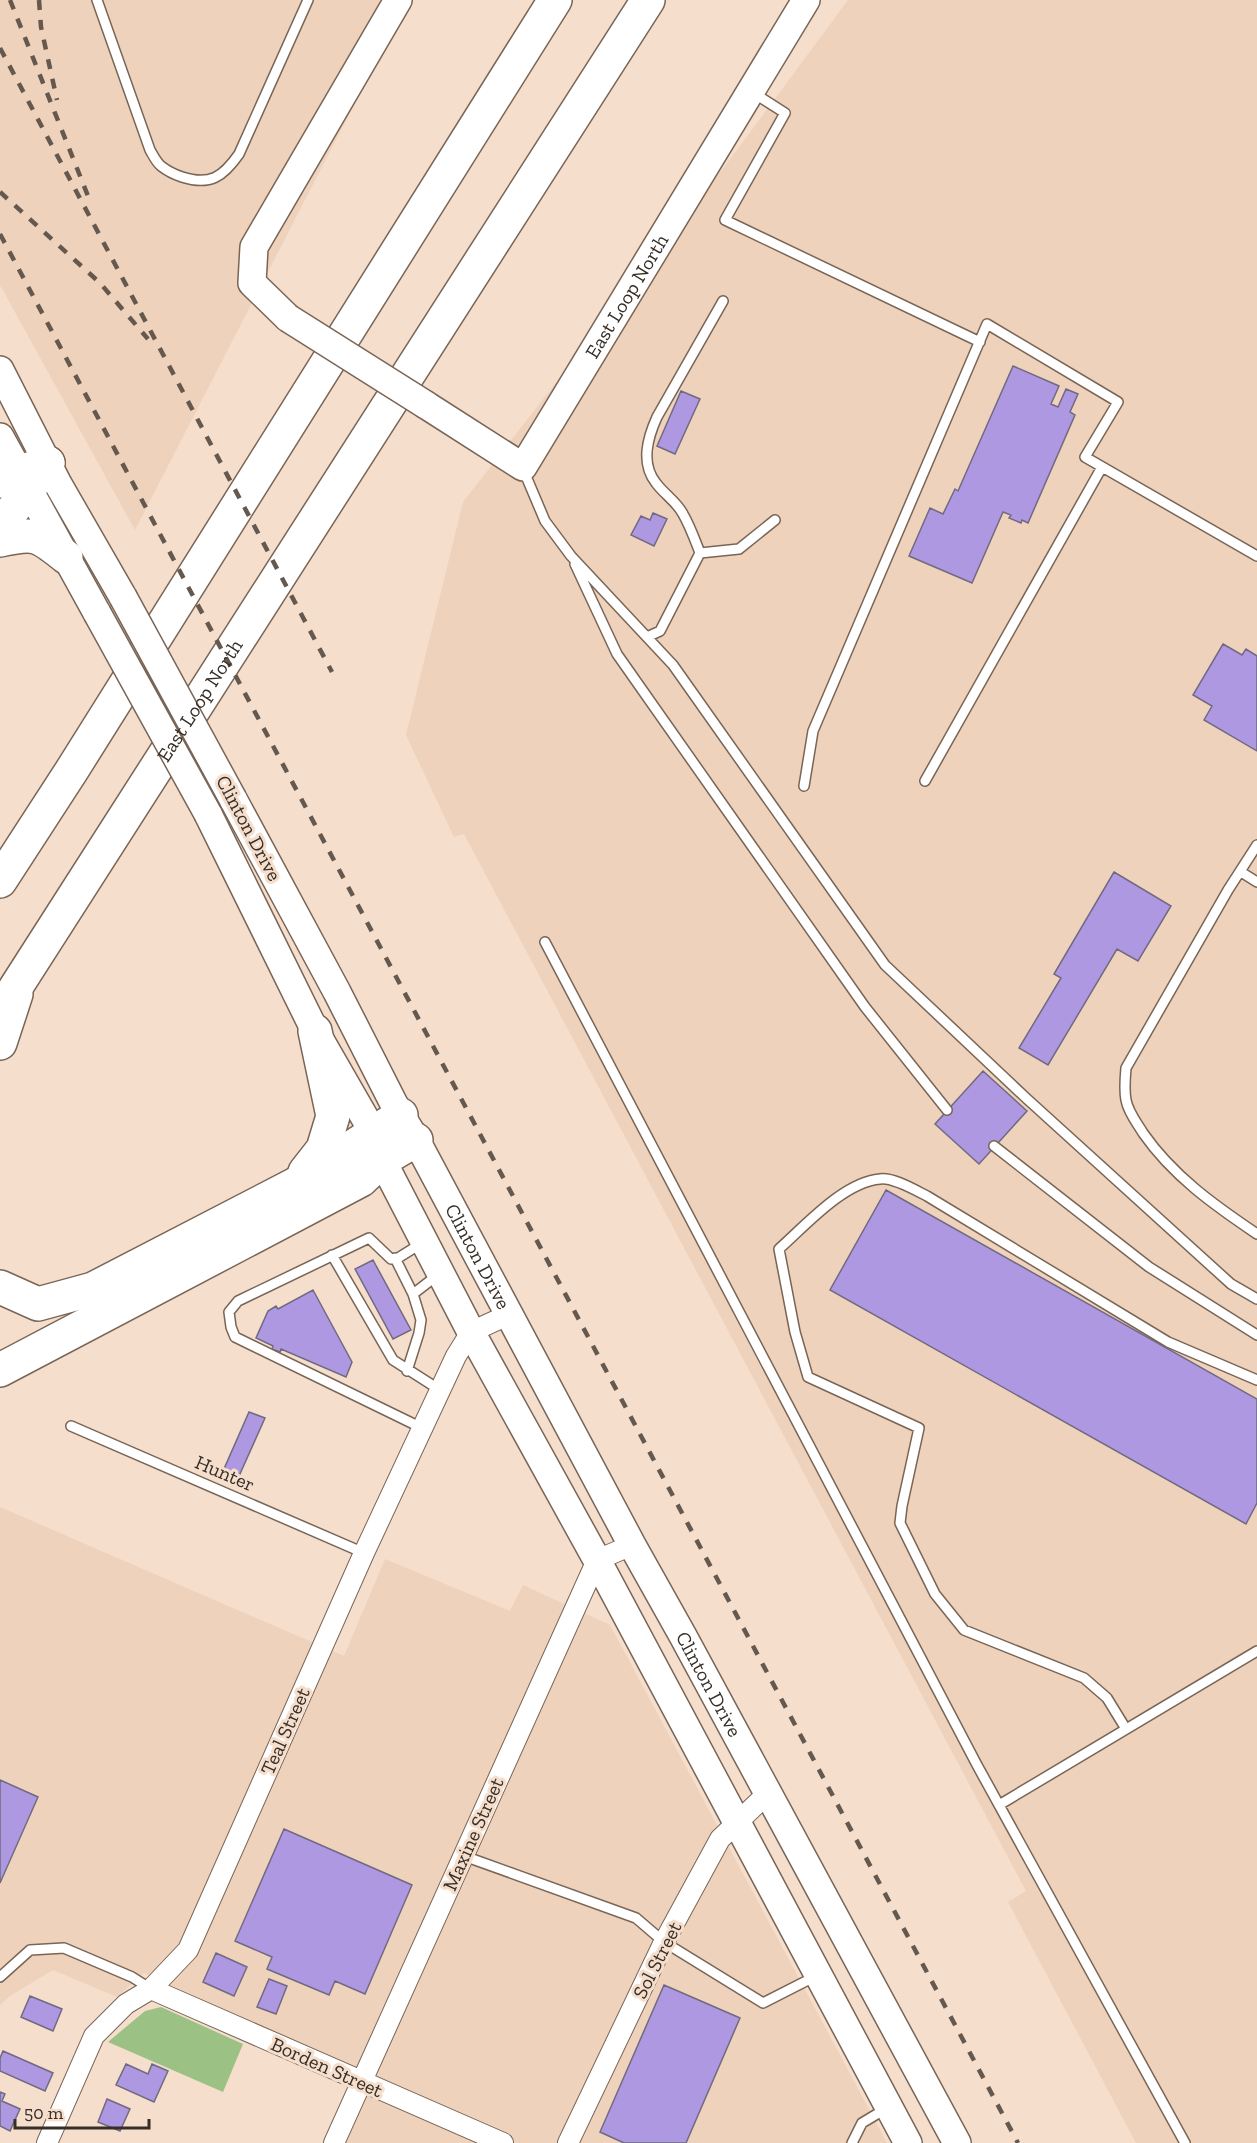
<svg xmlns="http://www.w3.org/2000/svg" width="1257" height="2143" font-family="'Zilla Slab',serif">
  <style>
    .built { fill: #efd2bb }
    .green { fill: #9bc284 }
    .building { fill: #ae98e2; stroke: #706a80; stroke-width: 1.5 }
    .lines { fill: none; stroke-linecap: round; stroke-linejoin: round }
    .service-casing { stroke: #796556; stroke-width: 12 }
    .minor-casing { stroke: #796556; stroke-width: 22 }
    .secondary-casing { stroke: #796556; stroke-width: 30 }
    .motorway-casing { stroke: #796556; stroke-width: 36 }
    .service { stroke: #fff; stroke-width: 9 }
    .minor { stroke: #fff; stroke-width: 20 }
    .secondary { stroke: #fff; stroke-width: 27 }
    .motorway { stroke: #fff; stroke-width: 33 }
    .rail { stroke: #65594f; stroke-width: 4.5; stroke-dasharray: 10 10; stroke-linecap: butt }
    .secondary-bridge-casing { stroke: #796556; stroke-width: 30; stroke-linecap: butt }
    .secondary-bridge { stroke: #fff; stroke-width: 27 }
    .labels { text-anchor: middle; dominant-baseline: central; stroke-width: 6; stroke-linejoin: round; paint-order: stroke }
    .street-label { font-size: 20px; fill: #362e27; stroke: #f5decc }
  </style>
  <rect width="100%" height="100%" fill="#f5decc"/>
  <path class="built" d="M0 0H408L135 530 0 285Z
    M848 0H1257V2143H1136L1008 1902 1026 1891 464 834 454 837 406 735 463 502 731 158Z
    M0 1507 344 1656 385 1559 510 1611 523 1585 610 1625 887 2143H343L373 2076 144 1973 117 1997 53 1970 10 1996 0 2005Z"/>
  <path class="green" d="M161 2007 243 2044 223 2092 108 2042 145 2011Z"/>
  <path class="building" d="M1013 366 1059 386 1051 404 1058 407 1066 389 1078 394 1070 412 1075 415 1028 523 1022 520 1021 523 1009 518 1011 515 1003 512 972 583 909 556 930 508 943 514 955 489 958 491Z
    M681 391 700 399 675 454 657 446Z
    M653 513 667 519 654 546 631 535 641 516 650 520Z
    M1223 644 1242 655 1246 649 1257 656V751L1204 720 1212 706 1193 695Z
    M1114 872 1171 906 1138 961 1117 949 1048 1065 1019 1048 1061 978 1054 974Z
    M983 1071 1027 1111 979 1164 935 1124Z
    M886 1190 1257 1399V1503L1246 1524 830 1290Z
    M373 1260 411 1330 393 1339 355 1269Z
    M313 1290 352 1362 346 1377 281 1349 280 1352 272 1349 273 1346 256 1338 268 1311 276 1306 278 1309Z
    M249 1412 265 1418 235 1485 220 1478Z
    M0 1780 38 1797 0 1883Z
    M284 1829 412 1885 365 1994 335 1981 329 1995 267 1969 272 1957 235 1941Z
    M216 1953 247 1967 234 1996 203 1982Z
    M269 1979 287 1986 276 2014 257 2007Z
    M664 1985 740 2018 686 2143H624L600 2132Z
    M30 1996 62 2009 53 2031 21 2017Z
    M3 2051 53 2073 45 2091 0 2071V2058Z
    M126 2064 148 2074 152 2064 168 2071 154 2102 116 2085Z
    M0 2092 5 2094 2 2101 20 2109 10 2131 0 2126Z
    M107 2099 130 2109 120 2131 98 2122Z"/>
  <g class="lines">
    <g class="service-casing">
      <path id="service" d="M97 0 150 150C153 155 156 162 161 166 166 170 176 175 182 177 210 186 223 177 239 154L308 0
        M752 92 785 113 725 220 980 342
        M523 469 545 521 571 556 673 665 885 965 1026 1098 1231 1284 1257 1299
        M700 553 739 549 775 520
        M575 564 617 654 865 1007 947 1110
        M647 637 660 631 700 553C695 540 690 526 683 514 677 502 664 494 656 483 640 463 648 437 657 417L723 301
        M925 781 1102 467
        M804 786 813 731 987 324 1118 402 1085 457 1257 556
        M1257 845 1228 890 1126 1068C1125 1079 1124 1090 1126 1100 1128 1112 1137 1123 1143 1133 1173 1176 1214 1205 1257 1234
        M1241 872 1257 882
        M545 942 977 1765 1185 2143
        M994 1146 1149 1267 1257 1335
        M422 1243 398 1258 391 1259 369 1238 238 1301 229 1312 231 1327 235 1337 422 1428
        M332 1255 393 1360 440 1390
        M395 1258 413 1294
        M407 1371 419 1333 421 1320 413 1294 439 1274
        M71 1426 364 1553
        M1126 1729 1107 1698 1084 1678 964 1630 935 1594 900 1523 902 1506 919 1428 808 1377 795 1332 779 1249C806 1225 844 1182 880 1179 893 1177 915 1190 927 1196L1168 1342 1257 1380
        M999 1805 1257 1651
        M464 1856 636 1918 664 1942 763 2003 816 1976
        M0 1977 30 1950 64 1948 132 1977 151 1989
        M852 2143 862 2123 887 2108"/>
    </g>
    <g class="minor-casing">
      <path id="minor" d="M151 1989 503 2143
        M47 2143 94 2036 126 2004 151 1989 188 1950 364 1553 456 1356 471 1332 510 1314
        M334 2143 597 1560 632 1545
        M568 2143 664 1942 720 1839 768 1793"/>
    </g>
    <g class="secondary-casing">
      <g id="secondary">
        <path d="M288 318 252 283 254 247 398 0"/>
        <path d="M0 370 58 484 123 597"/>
        <path id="s1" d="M426 405 523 467 806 0"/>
        <path d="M0 437 97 613"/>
        <path id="s2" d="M233 799 337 992 394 1104 416 1140 632 1545 683 1636 957 2143"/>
        <path d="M208 814 315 1031 373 1132 382 1160 471 1332 597 1560 908 2143"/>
      </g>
    </g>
    <g class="motorway-casing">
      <g id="motorway">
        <path d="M0 481 19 472 48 463"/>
        <path d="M0 527 48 463"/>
        <path d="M0 540C37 532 38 535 66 557"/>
        <path d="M0 881 72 770 555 0"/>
        <path id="s3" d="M0 1012 648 0"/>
        <path d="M0 1043 16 994"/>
        <path d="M305 1172 323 1149 333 1116 315 1031"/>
        <path d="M0 1287 38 1304 93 1289 294 1185 401 1115"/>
        <path d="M0 1370 361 1180 382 1160 416 1140"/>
      </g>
    </g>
    <use href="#service" class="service"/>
    <use href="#minor" class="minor"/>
    <use href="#secondary" class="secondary"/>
    <use href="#motorway" class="motorway"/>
    <path class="rail" d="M10 0 90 201
      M39 0 41 27 57 100
      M0 48 332 672
      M0 192 100 283 148 339
      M0 234 1018 2143"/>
    <g class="secondary-bridge-casing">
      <path id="secondary-bridge" d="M288 318 426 405
        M123 597 233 799
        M97 613 208 814"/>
    </g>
    <use href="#secondary-bridge" class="secondary-bridge"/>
  </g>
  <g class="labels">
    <g class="street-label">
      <text stroke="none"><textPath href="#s1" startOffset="315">East Loop North</textPath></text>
      <text stroke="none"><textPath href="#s3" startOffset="370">East Loop North</textPath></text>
      <text transform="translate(249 828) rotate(62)">Clinton Drive</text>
      <text stroke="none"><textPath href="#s2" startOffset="519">Clinton Drive</textPath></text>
      <text transform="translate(225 1473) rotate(23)">Hunter</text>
      <text stroke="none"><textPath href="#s2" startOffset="1005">Clinton Drive</textPath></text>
      <text transform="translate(285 1731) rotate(-66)">Teal Street</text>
      <text transform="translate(473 1834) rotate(-66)">Maxine Street</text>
      <text transform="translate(657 1960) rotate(-63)">Sol Street</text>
      <text transform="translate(327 2067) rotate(24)">Borden Street</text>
    </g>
  </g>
  <path d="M15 2119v9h134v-9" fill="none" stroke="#362e27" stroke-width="3"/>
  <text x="24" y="2119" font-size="18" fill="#362e27" stroke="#f5decc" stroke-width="4.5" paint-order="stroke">50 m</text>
</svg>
